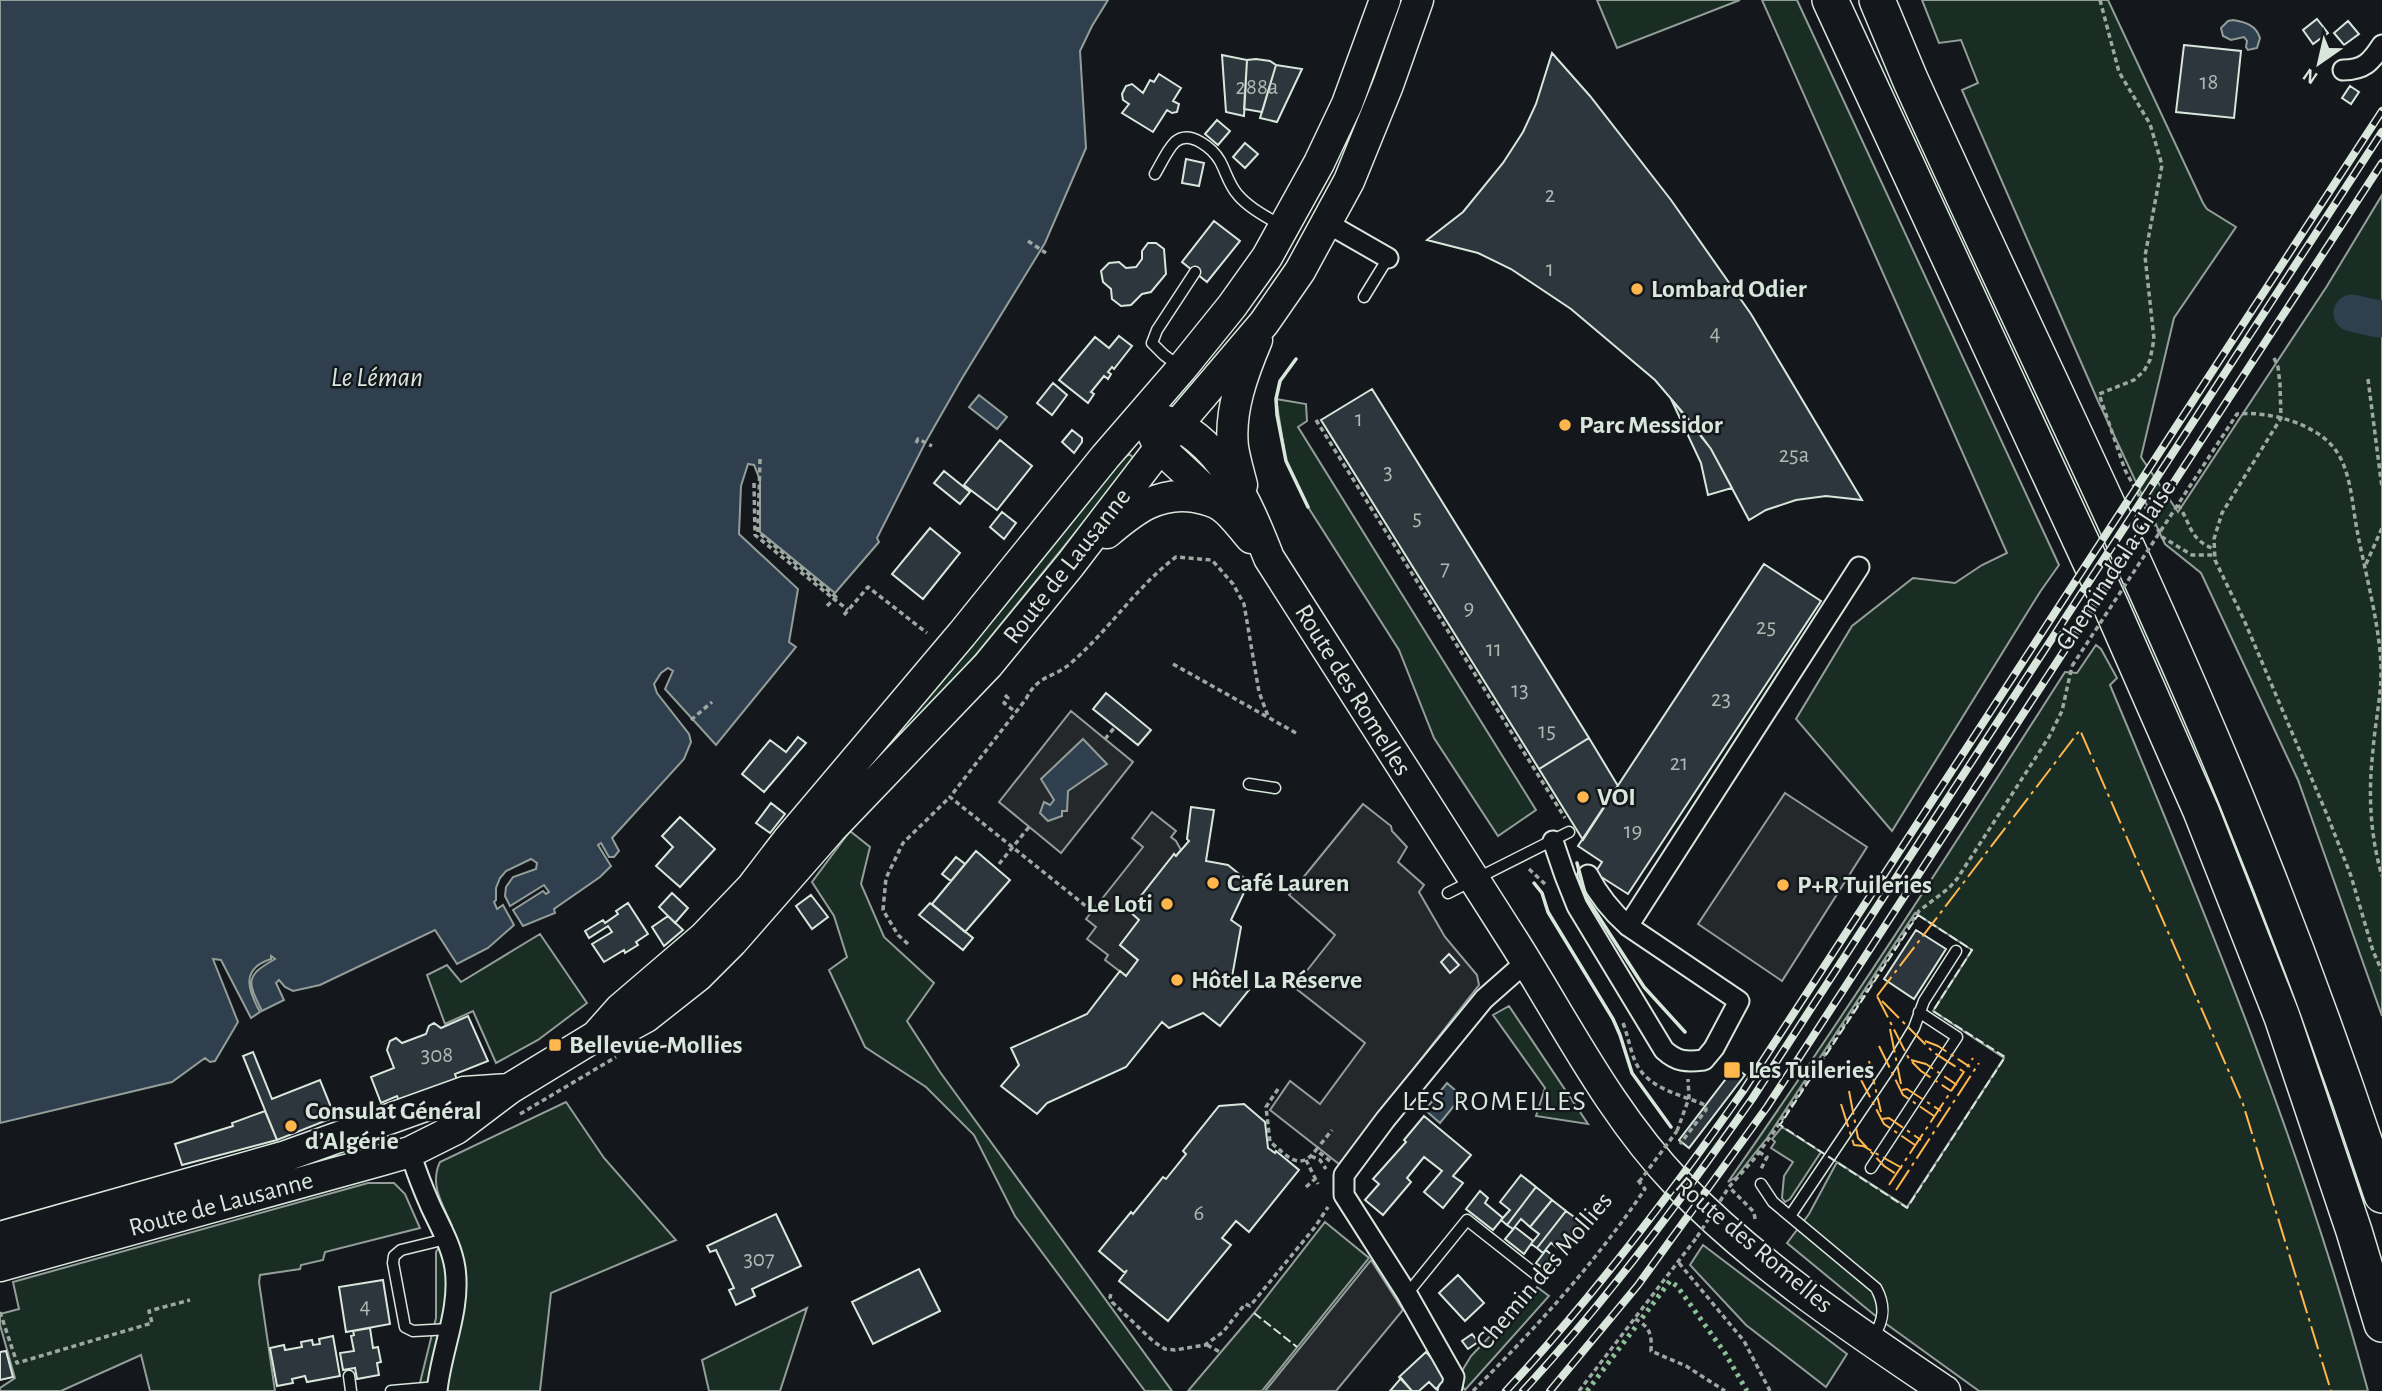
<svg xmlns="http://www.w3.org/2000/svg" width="2382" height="1391" font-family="'Alegreya Sans',sans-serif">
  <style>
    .green { fill: #1a2d24; stroke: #939e99; stroke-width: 2 }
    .parking { fill: #24282b; stroke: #939e99; stroke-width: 2 }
    .water { fill: #2f3f4d; stroke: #939e99; stroke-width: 2 }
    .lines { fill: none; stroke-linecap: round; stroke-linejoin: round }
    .river { stroke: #2f3f4d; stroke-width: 37 }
    .building { fill: #2c363c; stroke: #d8e6dc; stroke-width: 2 }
    .service-casing { stroke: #d8e6dc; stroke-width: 13 }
    .minor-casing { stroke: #d8e6dc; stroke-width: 23 }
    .primary-casing { stroke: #d8e6dc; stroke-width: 33 }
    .motorway-casing { stroke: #d8e6dc; stroke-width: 38 }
    .path { stroke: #9da8a2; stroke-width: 3.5; stroke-dasharray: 5 3.5; stroke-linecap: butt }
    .service { stroke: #14181c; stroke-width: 10 }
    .minor { stroke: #14181c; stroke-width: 19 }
    .primary { stroke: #14181c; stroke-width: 30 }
    .motorway { stroke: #14181c; stroke-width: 35 }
    .rail-casing { stroke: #d8e6dc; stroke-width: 8 }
    .rail { stroke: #14181c; stroke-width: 5; stroke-dasharray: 16; stroke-linecap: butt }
    .path-bridge { stroke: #9da8a2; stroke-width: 3.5; stroke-dasharray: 5 3.5; stroke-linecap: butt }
    .hedge { stroke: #8ac095; stroke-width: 5; stroke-dasharray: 3.5 5; stroke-linecap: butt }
    .fence { stroke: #d8e6dc; stroke-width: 2; stroke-dasharray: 9 3.5; stroke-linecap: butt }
    .wall { stroke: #d8e6dc; stroke-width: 3.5 }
    .power { stroke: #ffb74d; stroke-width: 2; stroke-dasharray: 24 5 3.5 5; stroke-linecap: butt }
    .poi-dot { fill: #ffb74d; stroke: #14181c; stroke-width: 2.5 }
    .labels { text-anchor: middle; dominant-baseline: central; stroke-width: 5; stroke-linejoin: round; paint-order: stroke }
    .number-label { font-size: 23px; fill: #adbab4 }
    .poi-label { font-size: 26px; font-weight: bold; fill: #d8e6dc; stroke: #14181c; text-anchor: start }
    .street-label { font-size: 26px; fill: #d8e6dc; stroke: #14181c }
    .water-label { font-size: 28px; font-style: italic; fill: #d8e6dc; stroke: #14181c }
    .neighbourhood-label { font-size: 28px; letter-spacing: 2px; fill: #d8e6dc; stroke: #14181c }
  </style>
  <rect width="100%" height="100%" fill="#14181c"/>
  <path class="green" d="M1597 0H1740L1617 48Z
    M1762 0H1797L2059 565 2040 592 1892 831 1796 719 1852 626 1913 578 1955 583 1982 565 2007 553Z
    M1922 0H2108L2203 203 2207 209 2236 227 2174 318 2141 457 2178 512 2327 286 2382 195V1016L2298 780 2201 573 2165 544 2098 401 1962 90 1978 83 1961 40 1939 43Z
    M1276 399 1306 404 1307 421 1298 427 1536 810 1498 836 1434 738 1399 650 1308 507 1286 461Z
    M1129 454 1135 459 971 661 792 854 920 707 1112 468Z
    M2096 645 2101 649 2117 678 2110 685C2207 916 2303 1149 2368 1391H1979L1878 1318 1787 1243 1809 1214 1837 1162 1907 1207 2004 1058 1933 1011 1972 950 1915 913 1767 1138 1736 1177 1728 1182C1845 1015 1955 844 2065 672L2077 673Z
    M850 831 870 847 861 884 884 937 934 983 907 1021 940 1072 1172 1391H1145L1015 1216 974 1135 926 1087 865 1047 829 970 847 957 834 916 812 882Z
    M540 934 587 1003 538 1040 496 1063 473 1011 445 1024 427 975 447 965 461 982Z
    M1509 1006 1588 1124 1536 1116 1545 1088 1493 1015Z
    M566 1102 604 1158 676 1240 551 1293 540 1391H418L436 1318V1252L452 1226C443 1205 429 1185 440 1162Z
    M1782 1127 1821 1152 1790 1199 1785 1202 1782 1198 1784 1176 1793 1162 1771 1148 1775 1142 1772 1139Z
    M368 1183H394L405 1194 420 1228 325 1252 323 1260 301 1265 300 1269 260 1275 259 1282 275 1391H150L141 1355 61 1391H0V1388L15 1378 0 1325V1314L19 1309 13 1282Z
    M1325 1222 1369 1258 1262 1391H1188L1254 1313Z
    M1703 1245 1847 1354 1826 1387 1746 1325 1690 1265Z
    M1537 1287 1549 1296 1465 1390 1457 1379 1471 1356Z
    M807 1308 780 1391H709L702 1360Z"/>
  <path class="parking" d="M1071 711 1133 762 1061 853 999 802Z
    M1785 793 1867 847 1782 981 1698 924Z
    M1363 804 1391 826 1392 831 1407 847 1398 862 1424 885 1419 892 1445 937 1477 975 1479 985 1339 1164 1270 1110 1290 1081 1320 1104 1365 1043 1294 987 1335 935 1289 895Z
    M1152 812 1176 831 1171 837 1176 841 1181 850 1176 856 1174 854 1139 920 1120 945 1138 960 1126 976 1105 960 1108 955 1087 939 1096 927 1086 919 1143 847 1132 838Z
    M1371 1260 1403 1310 1336 1391H1265Z"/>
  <path class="water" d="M0 0H1108L1092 26 1080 51 1086 148 1045 243 961 380 925 443 877 538 879 542 835 593 760 532V480L754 465 748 464 741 486 739 534 798 589 789 642 796 647 716 745 665 689 673 671 668 668 661 673 654 684 657 693 689 734 691 742 684 759 612 838 619 851 614 857H609L601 843 598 845 611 866 600 877 554 909 555 913 523 926 513 910 543 891 546 894 549 892 544 885 510 906 505 896 506 887 513 877 536 869 537 863 531 859 506 871 500 878 496 888V900L494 902 497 909 503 905 514 925 488 948 457 964 435 930 320 985 293 991 285 987 279 980 276 983 284 1000 262 1011C247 981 245 976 275 959L271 956V959C240 969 248 990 260 1012L251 1018 221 960 213 959 238 1022 215 1061 210 1062 205 1058 172 1082 0 1123Z
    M2233 20C2245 22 2256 25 2260 38L2257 48 2248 50 2246 47 2247 41 2244 37 2231 40 2223 36 2221 28 2228 21Z
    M979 395 1007 417 997 429 969 407Z
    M1083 739 1107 764 1068 791 1067 811H1062V816L1048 821 1040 813 1044 802 1050 805 1054 800 1041 779Z
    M1447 1083 1462 1096 1440 1123 1425 1110Z"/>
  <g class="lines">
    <path class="river" d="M2352 313 2378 319 2382 318"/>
  </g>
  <path class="building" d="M2317 19 2328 33 2313 44 2303 30Z
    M2348 21 2359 34 2344 45 2334 33Z
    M2184 45 2241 51 2234 118 2176 112Z
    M1552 53 1590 96 1671 200 1751 314 1862 500 1826 496 1796 500 1766 510 1749 520 1711 449 1691 422 1655 380 1571 309 1511 269 1478 253 1427 240 1463 212 1503 163 1523 132 1536 104Z
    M1222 55 1247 60 1244 116 1226 112Z
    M1256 59 1270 61 1276 65 1262 112 1244 109 1247 60Z
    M1276 65 1302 69 1277 122 1260 118Z
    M1159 74 1181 88 1173 101 1179 104 1177 112 1172 113 1167 110 1153 132 1122 113 1129 104 1123 100 1122 94 1126 86 1132 84 1143 93 1150 80 1154 82Z
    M2350 86 2359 92 2351 104 2342 98Z
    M1217 120 1230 131 1218 145 1205 134Z
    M1245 143 1258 154 1245 168 1233 157Z
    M1186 159 1204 163 1199 186 1182 183Z
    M1214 221 1240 241 1207 282 1182 262Z
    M1148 243H1156L1164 249 1166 274 1151 292 1142 294 1131 305 1121 306 1112 299 1111 289 1103 282 1101 271 1109 263 1119 262 1126 268 1136 267 1142 259V251Z
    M1119 336 1132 346 1114 369 1112 367 1108 372 1111 374 1108 379 1104 376 1091 392 1094 394 1088 403 1059 380 1095 337 1109 348Z
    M1053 383 1067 395 1052 415 1037 403Z
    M1372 389 1589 738 1539 769 1321 420Z
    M1671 399 1711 449 1732 488 1708 495 1701 463Z
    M1072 430 1082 438V442L1074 453 1062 442Z
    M1000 440 1032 466 997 510 964 485Z
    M944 471 970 492 960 504 934 483Z
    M1002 512 1016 523 1004 539 990 527Z
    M930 528 960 553 923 599 892 574Z
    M1764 564 1821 601 1628 894 1595 873 1602 862 1578 846Z
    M1106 693 1151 730 1138 745 1093 709Z
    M798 737 806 743 764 792 742 774 770 740 786 752Z
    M1589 738 1618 786 1583 840 1539 769Z
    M771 803 785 814 770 833 756 823Z
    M1191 807 1214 810 1206 861 1228 865 1249 882 1231 920 1241 927 1232 977 1249 990 1220 1026 1203 1013 1169 1028 1162 1022 1126 1067 1047 1103 1037 1114 1001 1086 1019 1065 1011 1048 1087 1014 1120 971 1126 976 1138 960 1120 945 1139 920 1129 911 1174 854 1176 856 1189 841 1187 839Z
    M680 817 715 849 680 887 656 866 673 847 662 836Z
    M976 851 1010 880 965 932 932 904Z
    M956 857 965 864 951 881 942 874Z
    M672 893 688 908 675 923 659 907Z
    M811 895 828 917 812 929 796 906Z
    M628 903 648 934 636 942 638 945 625 953 624 950 604 962 592 944 612 932 608 926 589 938 585 931 603 920 605 923 618 914 616 911Z
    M930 903 973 938 963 950 919 915Z
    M668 916 683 930 664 946 652 927Z
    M1916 930 1946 949 1914 999 1884 979Z
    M1449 954 1459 965 1450 973 1441 962Z
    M468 1016 488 1061 455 1074 457 1080 400 1104 397 1096 381 1103 371 1077 394 1068 387 1050 390 1041 396 1038 402 1043 426 1034 429 1026 434 1023 441 1028Z
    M253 1052 272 1099 320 1080 335 1117 277 1140 243 1056Z
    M1735 1067 1745 1075 1689 1148 1679 1140Z
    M1244 1104 1265 1122 1268 1148 1275 1153 1276 1151 1299 1170 1249 1232 1236 1221 1222 1238 1231 1245 1168 1321 1119 1281 1127 1270 1125 1273 1099 1251 1131 1212 1133 1214 1163 1177 1166 1179 1186 1154 1183 1151 1219 1106Z
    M265 1111 277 1140 182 1165 175 1144 233 1126 232 1123Z
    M1424 1116 1471 1155 1453 1176 1463 1183 1443 1208 1424 1192 1442 1171 1424 1157 1407 1178 1411 1182 1383 1215 1365 1200 1379 1184 1373 1179 1406 1142 1404 1140Z
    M1521 1175 1536 1187 1507 1225 1501 1220 1510 1210 1500 1202Z
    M1536 1187 1552 1200 1530 1227 1521 1219 1513 1229 1507 1225Z
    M1480 1191 1488 1198 1485 1203 1503 1218 1493 1230 1466 1209Z
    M1552 1200 1566 1211 1537 1248 1531 1244 1539 1234 1530 1227Z
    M1566 1211 1581 1222 1559 1249 1551 1243 1543 1253 1537 1248Z
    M776 1214 801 1266 752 1289 755 1296 736 1305 729 1290 734 1288 716 1250 710 1252 707 1246Z
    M1515 1227 1533 1241 1524 1254 1505 1239Z
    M1546 1250 1554 1257 1544 1269 1536 1263Z
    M919 1269 940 1311 873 1344 852 1302Z
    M1458 1275 1484 1303 1465 1321 1439 1293Z
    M383 1280 390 1324 346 1332 339 1287Z
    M370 1328 373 1348 378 1347 381 1362 377 1363 379 1375 357 1379 355 1368 343 1370 340 1353 354 1351 351 1336 354 1335 353 1331Z
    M1472 1334 1478 1342 1468 1349 1462 1341Z
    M333 1336 340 1376 307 1382 305 1376 292 1379 293 1383 277 1386 270 1348 284 1345 285 1350 302 1347 301 1342 312 1340 313 1345 320 1344 319 1339Z
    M6 1351 13 1377 0 1380V1352Z
    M1426 1352 1445 1373 1443 1382 1436 1389 1429 1382 1419 1391H1412L1399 1377Z
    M1401 1378 1412 1391H1390Z"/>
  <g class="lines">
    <g class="service-casing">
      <path id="service" d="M1155 174C1161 164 1167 150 1175 142 1190 129 1213 149 1220 161 1226 172 1229 185 1238 195 1249 208 1267 217 1282 226
        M1364 297 1388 258
        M1179 366 1164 355 1152 343 1157 330 1195 272
        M1249 784 1275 788
        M1448 893 1569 832
        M1871 1168 1957 1037 1919 1012
        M1761 1184 1773 1202 1876 1288C1886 1306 1884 1321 1873 1337
        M1790 1216 1887 1072 1914 1028 1924 1001 1956 951
        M446 1239 401 1250 394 1256 393 1263 405 1327 413 1331 450 1329
        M1407 1294 1467 1220 1538 1276
        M349 1376 351 1391
        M391 1391 437 1387"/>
    </g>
    <g class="minor-casing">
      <path id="minor" d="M2343 70C2364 70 2371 62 2382 45
        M1327 223 1388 258
        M1553 841 1565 876 1577 906 1664 1050C1677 1062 1686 1062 1704 1060L1714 1048 1739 1001 1628 926C1611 911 1599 896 1588 875
        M1628 926 1859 567
        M410 1152C416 1171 423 1189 431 1207 440 1226 452 1247 455 1268 461 1310 441 1350 437 1391
        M1448 1391 1452 1387 1454 1377 1407 1294 1344 1195V1175L1385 1120 1484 999 1526 962"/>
    </g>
    <g class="primary-casing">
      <path id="primary" d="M1160 419C1220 435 1248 505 1269 558 1350 687 1434 815 1516 945 1567 1026 1611 1114 1678 1184 1756 1265 1853 1329 1945 1391
        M1151 430 1159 447 1219 503
        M1242 485C1239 473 1235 460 1233 447 1229 411 1243 373 1257 340
        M1107 533C1134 510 1158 491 1195 497 1204 499 1214 501 1221 506 1232 513 1242 528 1251 538
        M597 1035 624 1029 646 1017 698 976 732 942 831 829 988 665 1070 565 1178 424 1264 323 1300 271 1349 181 1388 85 1418 0
        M0 1237 283 1157 464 1092 509 1089
        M0 1266 382 1160 410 1152 456 1129 509 1089 596 1036 620 1009 704 937 751 888 787 841 962 634 1105 457 1182 368 1232 306 1267 257 1319 163 1347 104 1385 0"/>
    </g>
    <g class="motorway-casing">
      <path id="motorway" d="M1830 0 2110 604 2201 811 2282 1017 2354 1231 2382 1324
        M1877 0 1910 79C2018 318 2135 553 2235 795 2289 927 2338 1060 2382 1195"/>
    </g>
    <path class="path" d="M2100 0 2119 72 2150 124 2162 165 2145 256 2154 339 2150 360 2144 371 2134 380 2099 394 2125 470 2162 537 2192 555H2214
      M1028 241 1046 253
      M2274 358 2278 367 2280 384 2281 418 2222 513 2214 539 2215 560 2244 620 2328 817 2351 876 2373 951 2382 971
      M2368 379 2382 488
      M1316 420 1565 818
      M916 443 918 439 932 446
      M760 459 758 532 836 597 834 599
      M754 483 755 535 834 599
      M2178 505C2191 522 2188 539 2214 549
      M2175 509 2237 414C2269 411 2314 423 2334 448 2351 469 2352 504 2357 530 2365 572 2379 622 2381 665 2382 694 2375 722 2373 750 2368 793 2370 835 2382 876
      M2366 564 2382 528
      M827 606 834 599 848 610
      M844 615 868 587 927 633
      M1173 664 1296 733
      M1005 695 1008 698 1004 703 1016 712
      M691 720 712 702
      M1105 739 1115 727
      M999 864 1029 827
      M1529 869 1546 885
      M1092 911 950 797 1026 699C1039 673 1054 679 1072 662 1109 630 1137 586 1176 557L1212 560 1233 584 1244 604 1259 692 1268 716
      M908 944 898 935 883 910 886 878 903 843 950 797
      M1623 1023C1628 1036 1630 1049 1635 1061 1647 1089 1680 1094 1705 1105L1706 1110 1680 1144
      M1278 1089 1266 1107 1270 1142C1287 1155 1299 1173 1316 1150
      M520 1114 616 1057
      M1677 1131 1689 1098 1688 1079
      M1759 1152 1767 1157 1761 1169
      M1311 1156 1320 1160 1326 1169
      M1306 1160 1318 1184
      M1330 1161 1316 1150 1332 1130
      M1306 1187 1316 1178
      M1755 1219 1754 1212 1729 1187 1754 1159 1773 1133 1919 911 1949 888 1957 879 2049 737 2062 711 2072 666
      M1679 1263 1744 1341 1770 1391
      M1111 1294 1110 1297 1112 1302 1154 1342 1165 1349 1175 1350 1205 1345 1223 1332 1245 1304 1250 1306 1315 1227 1328 1207
      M0 1312 17 1363 152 1323 149 1311 190 1300
      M1635 1319C1650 1327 1652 1334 1651 1351L1686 1366 1725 1391
      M1207 1345 1220 1352
      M1473 1391C1535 1329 1596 1262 1645 1189L1637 1179
      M1579 1391 1697 1237"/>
    <use href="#service" class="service"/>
    <use href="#minor" class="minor"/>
    <use href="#primary" class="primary"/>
    <use href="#motorway" class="motorway"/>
    <g class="rail-casing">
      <path id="rail" d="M1506 1391C1593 1297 1669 1196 1743 1091L2382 111
        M1523 1391C1607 1300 1681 1200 1752 1099L2382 132
        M1550 1391 1638 1285 1767 1107 2382 163"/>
    </g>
    <use href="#rail" class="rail"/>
    <path class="path-bridge" d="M2072 666 2175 509
      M1639 1182 1677 1131
      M1697 1237 1729 1187"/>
    <path class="hedge" d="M1642 1318 1670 1281 1677 1286 1725 1353 1747 1391
      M1587 1391 1637 1325"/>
    <path class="fence" d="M1918 915 1972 950 1933 1011 2005 1057 1907 1208 1780 1125Z
      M1254 1313 1297 1347"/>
    <path class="wall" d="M1296 359 1280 381 1276 399 1277 415 1286 461 1308 507
      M1577 863 1586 897 1644 987 1685 1032
      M1534 883 1542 893 1548 912 1613 1019 1620 1035 1632 1073 1671 1127"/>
    <path class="power" d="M1877 996 2080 730 2243 1104 2331 1391
      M1877 996 1909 1059 1921 1071 1951 1091
      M1882 1001 1933 1052 1964 1072
      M1890 1029 1901 1084
      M1925 1041 1938 1046 1970 1067
      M1879 1046 1903 1095 1934 1116
      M1911 1060 1926 1064 1957 1085
      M1869 1061 1881 1112
      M1859 1076 1884 1124 1915 1145
      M1902 1090 1907 1089 1941 1111
      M1849 1091 1858 1138 1884 1166 1896 1174
      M1841 1104 1854 1145 1863 1146 1902 1168
      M1882 1119 1889 1118 1921 1140
      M1889 1185 1973 1058
      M1896 1190 1979 1063"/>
  </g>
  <g class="poi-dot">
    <circle cx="1637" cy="289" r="7"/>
    <circle cx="1565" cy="425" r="7"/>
    <circle cx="1583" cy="797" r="7"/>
    <circle cx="1213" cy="883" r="7"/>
    <circle cx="1783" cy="885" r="7"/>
    <circle cx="1167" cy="904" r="7"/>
    <circle cx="1177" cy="980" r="7"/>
    <rect x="548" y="1038" width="14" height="14" rx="3.5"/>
    <rect x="1723" y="1061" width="18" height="18" rx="3.5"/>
    <circle cx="291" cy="1126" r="7"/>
  </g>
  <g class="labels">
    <g class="number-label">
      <text x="2209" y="82">18</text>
      <text x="1257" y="87">288a</text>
      <text x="1550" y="195">2</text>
      <text x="1550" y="269">1</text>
      <text x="1715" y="333">4</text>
      <text x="1359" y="419">1</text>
      <text x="1794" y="455">25a</text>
      <text x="1388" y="472">3</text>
      <text x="1417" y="518">5</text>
      <text x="1445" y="568">7</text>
      <text x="1469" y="608">9</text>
      <text x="1766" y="627">25</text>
      <text x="1494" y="649">11</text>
      <text x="1520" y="690">13</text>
      <text x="1721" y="699">23</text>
      <text x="1547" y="731">15</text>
      <text x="1679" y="763">21</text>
      <text x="1633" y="831">19</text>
      <text x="437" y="1055">308</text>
      <text x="1199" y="1213">6</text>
      <text x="759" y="1259">307</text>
      <text x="365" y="1306">4</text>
    </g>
    <g class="poi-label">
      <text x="1651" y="289">Lombard Odier</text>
      <text x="1579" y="425">Parc Messidor</text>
      <text x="1597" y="797">VOI</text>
      <text x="1227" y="883">Café Lauren</text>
      <text x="1797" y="885">P+R Tuileries</text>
      <text x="1153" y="904" text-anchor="end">Le Loti</text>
      <text x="1191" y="980">Hôtel La Réserve</text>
      <text x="569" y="1045">Bellevue-Mollies</text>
      <text x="1748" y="1070">Les Tuileries</text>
      <text x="305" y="1111">Consulat Général<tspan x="305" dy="30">d’Algérie</tspan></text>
    </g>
    <g class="street-label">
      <text transform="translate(2116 565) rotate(-57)">Chemin de la Glaise</text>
      <text transform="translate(1067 566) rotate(-52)">Route de Lausanne</text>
      <text transform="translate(1353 690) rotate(58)">Route des Romelles</text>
      <text transform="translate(221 1204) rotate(-15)">Route de Lausanne</text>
      <text transform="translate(1754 1245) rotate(40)">Route des Romelles</text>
      <text transform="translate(1544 1271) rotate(-50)">Chemin des Mollies</text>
    </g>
    <g class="water-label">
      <text x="377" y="378">Le Léman</text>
    </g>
    <g class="neighbourhood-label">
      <text x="1495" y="1102">LES ROMELLES</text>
    </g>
  </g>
  <g transform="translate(2319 63) rotate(214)" stroke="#14181c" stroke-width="5" paint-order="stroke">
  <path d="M0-5L12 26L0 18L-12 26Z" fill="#d8e6dc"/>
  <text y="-10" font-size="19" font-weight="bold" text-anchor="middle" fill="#d8e6dc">N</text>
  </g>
</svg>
